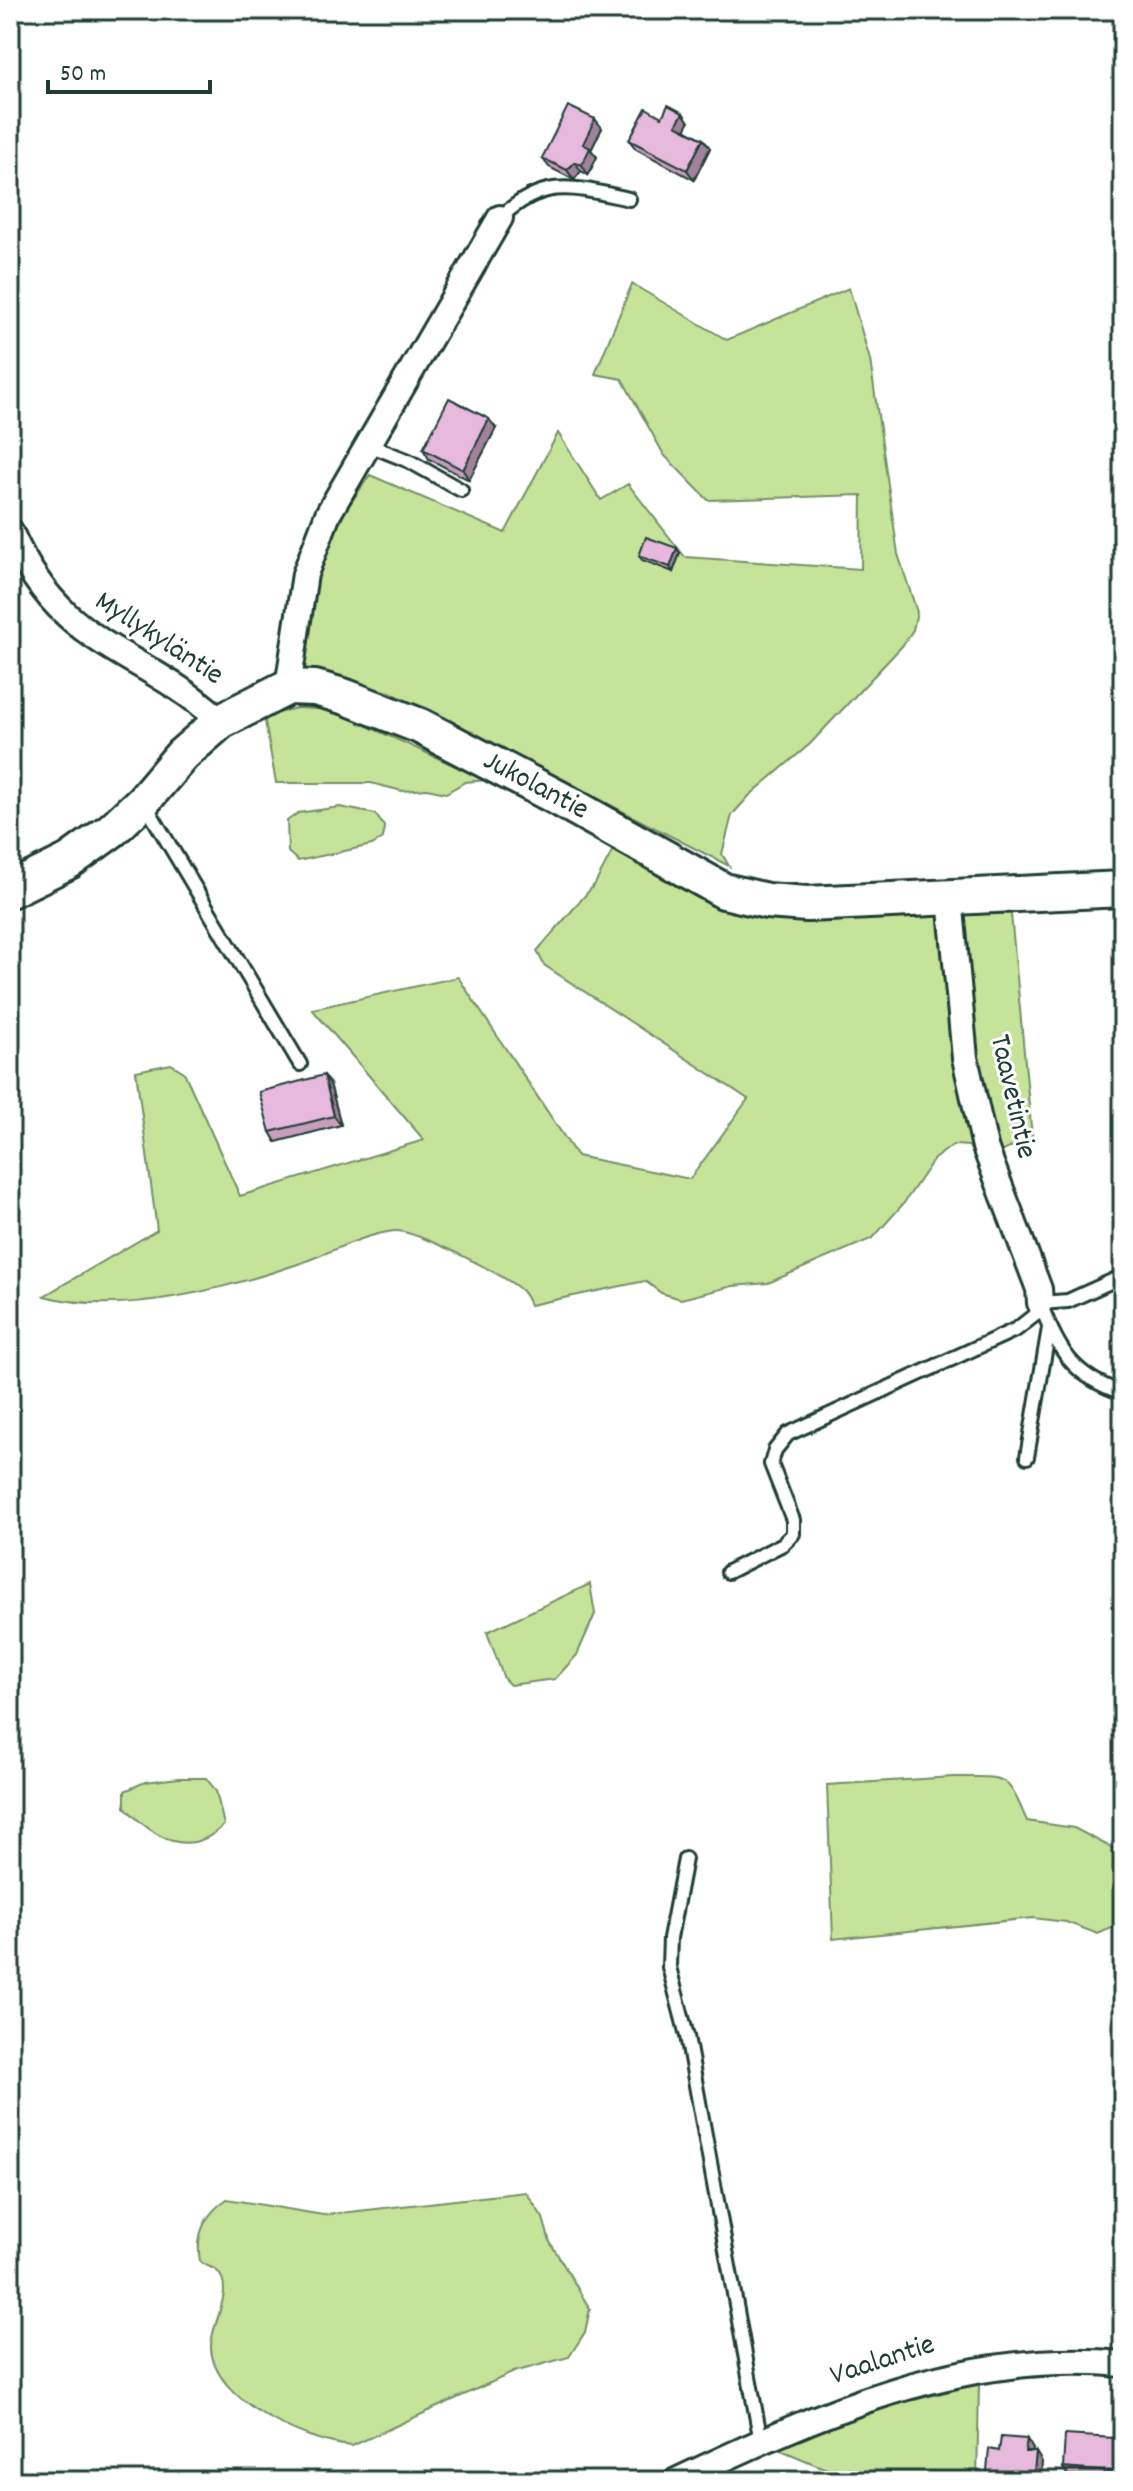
<svg xmlns="http://www.w3.org/2000/svg" width="1133" height="2491" font-family="Dekko,sans-serif">
  <style>
    .green { fill: #c6e39a; stroke: #729067; stroke-width: 2 }
    .lines { fill: none; stroke-linecap: round; stroke-linejoin: round }
    .lane-casing { stroke: #1f3d34; stroke-width: 18 }
    .street-casing { stroke: #1f3d34; stroke-width: 30 }
    .secondary-casing { stroke: #1f3d34; stroke-width: 40 }
    .lane { stroke: #fff; stroke-width: 12 }
    .street { stroke: #fff; stroke-width: 24 }
    .secondary { stroke: #fff; stroke-width: 34 }
    .wall { fill: #c79fbd; stroke: #1f3d34; stroke-width: 2 }
    .shaded-wall { fill: #a2829a; stroke: #1f3d34; stroke-width: 2 }
    .building { fill: #e7b9dc; stroke: #1f3d34; stroke-width: 2 }
    .labels { text-anchor: middle; dominant-baseline: central; stroke-width: 6; stroke-linejoin: round; paint-order: stroke }
    .street-label { font-size: 30px; fill: #1f3d34; stroke: #fff }
  </style>
  <rect width="100%" height="100%" fill="#fff"/>
  <filter id="ink" filterUnits="userSpaceOnUse"><feTurbulence type="fractalNoise" baseFrequency=".0125" numOctaves="2"/><feDisplacementMap in="SourceGraphic" scale="16" xChannelSelector="R" yChannelSelector="G"/><feConvolveMatrix kernelMatrix="1 2 1 2 8 2 1 2 1" color-interpolation-filters="sRGB"/></filter>
  <g filter="url(#ink)">
    <path class="green" d="M632 284 727 340 849 288 870 360 898 554 917 612 913 630 902 646 810 744 749 796 732 815 722 854 729 866 390 692 298 672 314 576 338 521 370 475 505 533 558 433 601 500 628 484 685 557 861 569 862 495 708 500 664 455 622 379 595 374Z
      M297 708 332 710 486 780 465 782 446 793 427 789 402 791 371 783H276L264 716Z
      M340 807 375 814 384 826 383 838 372 845 298 861 288 852 287 821 298 813Z
      M613 850 720 906 778 920 951 912 1011 914 1032 1137 977 1164 969 1146 953 1145 934 1159 904 1203 873 1238 768 1283 733 1286 681 1299 661 1293 645 1281 530 1305C528 1300 525 1294 521 1290 505 1275 414 1229 394 1231 362 1235 331 1252 301 1263 226 1289 122 1317 44 1296L157 1230 136 1071 171 1064 184 1072 240 1196 424 1140 312 1009 458 977 577 1156 690 1179 748 1099 544 965 537 951 595 884Z
      M590 1584 595 1614 577 1655 555 1679 510 1685 504 1679 487 1632Z
      M953 1777C1007 1778 1005 1770 1027 1821L1074 1828 1120 1852 1123 1857V1923L1098 1934 1066 1922 1033 1918 833 1939 827 1785Z
      M179 1778H206L216 1791 224 1825C188 1860 154 1838 125 1807V1791L145 1782Z
      M526 2192 543 2218 550 2242 590 2309 585 2332 569 2357 514 2372 352 2446C306 2442 212 2401 211 2347 210 2325 237 2288 216 2270 211 2267 204 2265 200 2261 195 2234 205 2214 227 2199L323 2215Z
      M979 2384 977 2481H855L769 2445 869 2411Z"/>
    <g class="lines">
      <g class="lane-casing">
        <path id="lane" d="M500 218C544 176 574 187 629 199
          M369 445 409 461 461 490
          M145 804 300 1064
          M1040 1303C1058 1350 1073 1377 1123 1393
          M1040 1303 1068 1301 1123 1276
          M1027 1457 1049 1328
          M728 1572 783 1544 793 1534V1520L771 1464 775 1450 788 1434 1017 1329 1036 1314 1040 1303
          M685 1859 670 1938 669 1967 687 2036 761 2442
          M706 2467 732 2481"/>
      </g>
      <g class="street-casing">
        <path id="street" d="M10 531C61 650 137 646 221 721
          M288 687 305 574 328 514 500 218
          M950 898 965 1058 985 1147 1039 1289 1040 1303
          M676 2481C820 2413 960 2349 1123 2364"/>
      </g>
      <g class="secondary-casing">
        <path id="secondary" d="M10 890 69 861 112 830 143 801 182 755 221 721 288 687 315 688 346 697 420 726 560 799 724 891 767 901 807 904 1123 889"/>
      </g>
      <use href="#lane" class="lane"/>
      <use href="#street" class="street"/>
      <use href="#secondary" class="secondary"/>
    </g>
    <path class="wall" d="M683 113 689 122 685 129 703 139 710 148 694 180 636 149 629 140 662 117Z
      M595 119 602 128 591 150 597 157 588 175 581 171 574 180 549 167 542 158Z
      M496 428 469 480 429 459 423 449Z
      M680 553 673 572 642 560 639 556Z
      M324 1075 330 1084 341 1125 276 1142 270 1132Z
      M1115 2438 1121 2448V2450H1123V2481L1069 2477 1063 2468Z"/>
    <path class="shaded-wall" d="M683 113 689 122 683 134 676 125Z
      M595 119 602 128 591 150 597 157 588 175 582 165 583 144Z
      M703 139 710 148 694 180 687 170Z
      M575 162 581 171 574 180 567 170Z
      M489 419 496 428 469 480 463 470Z
      M677 548 680 553 673 572 670 567Z
      M324 1075 330 1084 341 1125 334 1116Z
      M1115 2438 1121 2448 1120 2458 1114 2449Z
      M1027 2439 1033 2449 1032 2461 1025 2452Z
      M1036 2452 1042 2462 1041 2481H1033Z"/>
    <path class="building" d="M668 105 683 113 676 125 703 139 687 170 629 140 646 108 662 117Z
      M568 106 595 119 583 144 590 148 582 165 575 162 567 170 542 158Z
      M449 398 489 419 463 470 423 449Z
      M646 537 677 548 670 567 639 556Z
      M324 1075 334 1116 270 1132 259 1092Z
      M1065 2435 1115 2438 1114 2449 1123 2450V2473L1063 2468Z
      M1001 2437 1027 2439 1025 2452H1036L1033 2481H986L989 2449 999 2451Z"/>
  </g>
  <g class="labels">
    <g class="street-label">
      <text transform="translate(158 640) rotate(33)">Myllykyläntie</text>
      <text transform="translate(535 787) rotate(28)">Jukolantie</text>
      <text transform="translate(1011 1097) rotate(77)">Taavetintie</text>
      <text transform="translate(883 2362) rotate(-18)">Vaalantie</text>
    </g>
  </g>
  <rect width="1133" height="2491" fill="none" stroke="#fff" stroke-width="40"/>
  <rect x="20" y="20" width="1093" height="2451" fill="none" stroke="#1f3d34" stroke-width="3" filter="url(#ink)"/>
  <path d="M48 80v12h162v-12" fill="none" stroke="#1f3d34" stroke-width="4"/>
  <text x="60" y="80" font-size="24" fill="#1f3d34" stroke="#ffffff" stroke-width="6" paint-order="stroke">50 m</text>
</svg>
